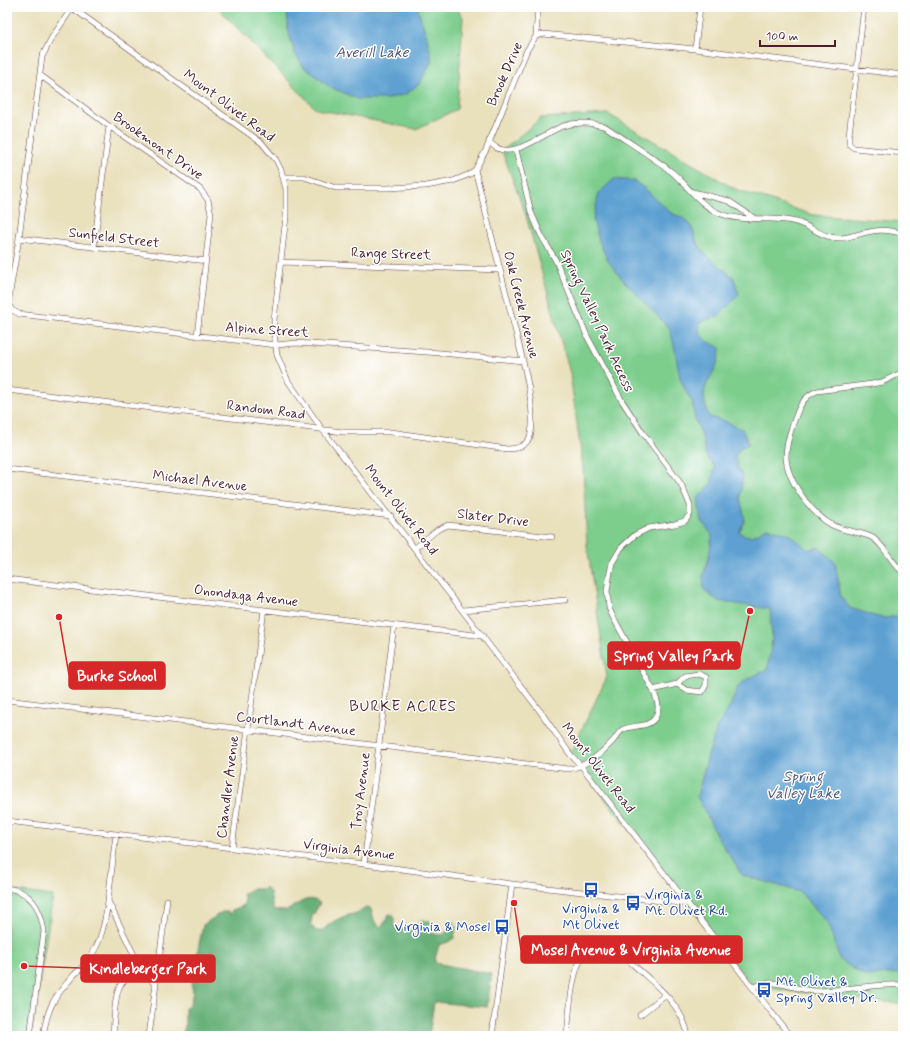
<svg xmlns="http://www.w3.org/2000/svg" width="910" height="1043" font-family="Mynerve,sans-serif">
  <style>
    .green { fill: #7dcd8d; stroke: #64765c }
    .forest { fill: #66b078; stroke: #586852 }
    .water { fill: #5da0d1; stroke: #54607e }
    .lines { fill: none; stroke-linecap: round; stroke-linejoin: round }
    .minor-casing { stroke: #623c41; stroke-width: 6 }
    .minor { stroke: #fff; stroke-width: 5 }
    .labels { text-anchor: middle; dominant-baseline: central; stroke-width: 3; stroke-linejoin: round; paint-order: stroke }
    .street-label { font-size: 14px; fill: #4a1f2b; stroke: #fff }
    .transit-label { font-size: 14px; fill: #164399; stroke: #fff; text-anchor: start }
    .water-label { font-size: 15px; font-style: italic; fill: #535976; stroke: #fff }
    .neighbourhood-label { font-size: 15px; letter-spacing: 1px; fill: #4a1f2b; stroke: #fff }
    .leader { fill: none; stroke: #d62828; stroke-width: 1.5 }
    .callout-dot { fill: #d62828; stroke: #fff; stroke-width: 1.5 }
    .callout { fill: #d62828; stroke: #d62828; stroke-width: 1.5 }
    .callout-label { font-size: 15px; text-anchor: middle; font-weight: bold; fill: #fff }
  </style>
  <rect width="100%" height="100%" fill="#fff"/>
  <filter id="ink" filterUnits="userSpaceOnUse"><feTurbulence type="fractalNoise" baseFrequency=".025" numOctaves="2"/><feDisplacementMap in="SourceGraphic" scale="8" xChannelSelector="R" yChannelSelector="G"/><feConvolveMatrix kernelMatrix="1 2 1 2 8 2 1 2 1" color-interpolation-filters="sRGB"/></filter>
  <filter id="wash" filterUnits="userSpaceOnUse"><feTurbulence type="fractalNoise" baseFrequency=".012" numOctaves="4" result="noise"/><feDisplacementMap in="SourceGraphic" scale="16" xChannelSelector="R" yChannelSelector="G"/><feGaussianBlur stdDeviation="0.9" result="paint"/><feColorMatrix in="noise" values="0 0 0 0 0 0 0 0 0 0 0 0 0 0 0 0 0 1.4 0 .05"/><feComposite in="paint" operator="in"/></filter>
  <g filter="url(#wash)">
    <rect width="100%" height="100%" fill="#e9e0bc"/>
    <path class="green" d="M217 7H456L463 17 457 109 416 129 316 109Z
      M608 114 735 189 813 215 903 222V1004L753 987 570 754 607 677 587 546 583 467 570 373 525 212 502 151 541 118Z
      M7 890 53 896 31 1036H7Z"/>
    <path class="forest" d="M266 887 270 892 273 910C277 910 285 912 288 910 299 904 307 894 320 903L312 917 311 925 316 931H322C329 923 342 916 353 914 361 913 360 906 371 909L374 920 380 927 386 921 389 914 393 915 394 918V926C401 929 412 933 417 926 419 925 419 922 421 920L430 921 431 933C443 937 447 935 450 923L454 922 456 928 454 938 448 942 439 945 435 959V963L492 974 487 1007 434 1002 429 1036H182L185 1026V1008L190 1004 193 992 189 973 196 959 203 925 222 912H228L230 915 232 910 243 906 245 901 243 894 251 889H261Z"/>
    <path class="water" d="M287 7H417L427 37 432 61 419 84 406 94 387 99H358L330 87 304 67 295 54 288 30Z
      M614 179 634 181 644 188 671 213 683 218 691 225 697 242 705 254 734 278 739 295 718 316 700 322 699 333C706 342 711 342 720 348 720 368 710 373 705 389 702 398 707 409 709 417L725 421 742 429 749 444 741 447 735 456 738 468 743 477 740 497 745 520 739 532C751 540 756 534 767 528L790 534 808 550 819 547 835 562 841 597 850 608 878 617 886 618 903 615V973L865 976 840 960 827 922 800 892 742 875 717 836 697 796 707 759 717 727 730 706 738 687 747 679 767 670 772 641 770 609 718 601 704 590 703 577 709 556 712 535 700 518V514L698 498 711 484 715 467 706 456 701 433 695 420 692 401 686 392 680 378 674 345 670 329 623 280 608 261 599 241 593 219 599 193Z"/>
  </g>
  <g filter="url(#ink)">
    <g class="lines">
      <g class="minor-casing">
        <path id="minor" d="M71 7 248 133 262 143 276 160 281 170 286 189V217L274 320V333L277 355 288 381 322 429 540 711 570 754 582 767 790 1036
          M864 7 849 135V144L854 148 903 153
          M72 8 51 39 42 57 19 238 8 304 12 310 19 314 276 345 296 343 441 353 523 361
          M536 36 538 7
          M695 49 700 7
          M40 75 109 126 200 189 208 200 211 214 197 336
          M489 141C507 166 543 133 563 126 578 121 591 122 606 127 628 142 652 156 673 173 689 187 700 206 721 214 745 223 771 215 796 222 811 226 824 239 841 238 846 238 851 236 856 235 874 230 885 228 903 234
          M284 177H304L336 188H388L426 186 453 181 470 174 475 170 486 150 527 50 536 36 543 34 695 49 903 75
          M693 192 729 201 754 218
          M19 238 206 261
          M94 247 109 126
          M281 262 500 270
          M903 372 882 382 872 384 817 391C801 397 797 412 792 427 789 436 786 447 786 457 787 481 812 514 832 525 845 532 860 531 873 538 886 547 891 563 903 572
          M7 390 343 432H391L507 449C515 449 524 447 529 439 537 423 527 378 523 361L475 170
          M7 469 391 516
          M415 548 437 530 448 525 552 537
          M7 579 483 636
          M463 610 565 600
          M653 690 677 684 685 676 699 674 706 677V685L702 692 686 690 677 684
          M7 700 568 769C586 767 600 755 612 742 616 738 618 733 622 730 633 724 650 729 656 716 661 707 656 698 653 690L612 615 609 608 607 591 610 572 612 563 621 548 635 535 649 528 675 524 685 521 690 514V505L681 484 643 433 622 401 587 336 556 261 541 235 531 212 516 150
          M7 821 364 864 512 884 688 904
          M116 834 108 901 137 961 156 986
          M232 848 264 610
          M364 864 394 625
          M7 888C32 892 40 907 44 931L30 1036
          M753 987C760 985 767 982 774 983 788 984 802 991 817 991 846 991 874 983 903 985
          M640 1015 665 995
          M43 1036C48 1006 54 997 74 975 79 970 85 965 89 959 101 943 105 922 108 902
          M113 1036C114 1024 114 991 122 983 128 976 136 975 142 968
          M149 1036 167 900
          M492 1036 512 884
          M567 1036C569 1018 571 964 586 954 591 950 598 951 604 951 612 952 623 955 629 961 652 982 683 1004 688 1036"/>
      </g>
      <use href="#minor" class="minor"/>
    </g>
  </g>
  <defs>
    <g id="bus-bare" transform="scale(1.2)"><path d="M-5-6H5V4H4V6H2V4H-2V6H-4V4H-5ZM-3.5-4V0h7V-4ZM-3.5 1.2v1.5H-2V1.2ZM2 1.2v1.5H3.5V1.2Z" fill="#1a4fb4" stroke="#fff" stroke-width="2.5" paint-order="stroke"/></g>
  </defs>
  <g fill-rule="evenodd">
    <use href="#bus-bare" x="591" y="890"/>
    <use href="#bus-bare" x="633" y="903"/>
    <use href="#bus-bare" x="502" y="927"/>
    <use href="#bus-bare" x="764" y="990"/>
  </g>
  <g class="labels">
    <g class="street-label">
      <text transform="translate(505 74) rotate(-66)">Brook Drive</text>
      <text transform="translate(229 106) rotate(37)">Mount Olivet Road</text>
      <text transform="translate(158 146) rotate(35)">Brookmont Drive</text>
      <text transform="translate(114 238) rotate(7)">Sunfield Street</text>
      <text transform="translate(391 254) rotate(2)">Range Street</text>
      <text transform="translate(521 305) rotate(76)">Oak Creek Avenue</text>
      <text transform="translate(597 321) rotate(65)">Spring Valley Park Access</text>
      <text transform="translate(267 330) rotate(4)">Alpine Street</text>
      <text transform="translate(266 410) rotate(7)">Random Road</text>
      <text transform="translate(200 481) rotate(7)">Michael Avenue</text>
      <text transform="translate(401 510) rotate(52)">Mount Olivet Road</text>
      <text transform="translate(493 518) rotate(7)">Slater Drive</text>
      <text transform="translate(246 596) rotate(7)">Onondaga Avenue</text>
      <text transform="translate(296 724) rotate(7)">Courtlandt Avenue</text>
      <text transform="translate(598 768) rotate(52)">Mount Olivet Road</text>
      <text transform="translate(228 787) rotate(-83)">Chandler Avenue</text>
      <text transform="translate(361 791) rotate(-83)">Troy Avenue</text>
      <text transform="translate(349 850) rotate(7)">Virginia Avenue</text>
    </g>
    <g class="transit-label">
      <text x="645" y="895">Virginia &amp;<tspan x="645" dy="16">Mt. Olivet Rd.</tspan></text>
      <text x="591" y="909" text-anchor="middle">Virginia &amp;<tspan x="591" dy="16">Mt Olivet</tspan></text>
      <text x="490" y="927" text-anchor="end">Virginia &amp; Mosel</text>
      <text x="776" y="982">Mt. Olivet &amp;<tspan x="776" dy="16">Spring Valley Dr.</tspan></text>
    </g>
    <g class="water-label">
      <text x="372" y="53">Averill Lake</text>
      <text x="803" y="777">Spring<tspan x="803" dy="17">Valley Lake</tspan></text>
    </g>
    <g class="neighbourhood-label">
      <text x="403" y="707">BURKE ACRES</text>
    </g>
  </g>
  <path class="leader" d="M750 611L740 656M59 617L69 675M514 903L521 950M24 966L81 968"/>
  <g class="callout-dot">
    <circle cx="750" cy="611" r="4"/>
    <circle cx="59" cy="617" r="4"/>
    <circle cx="514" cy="903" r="4"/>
    <circle cx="24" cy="966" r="4"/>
  </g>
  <g class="callout">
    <rect x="608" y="642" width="132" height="27" rx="4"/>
    <rect x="69" y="662" width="96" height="27" rx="4"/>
    <rect x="521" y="936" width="221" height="27" rx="4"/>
    <rect x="81" y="955" width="134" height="27" rx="4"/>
  </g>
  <g class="callout-label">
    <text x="674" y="661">Spring Valley Park</text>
    <text x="117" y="681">Burke School</text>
    <text x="631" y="955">Mosel Avenue &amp; Virginia Avenue</text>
    <text x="148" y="974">Kindleberger Park</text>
  </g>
  <rect width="910" height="1043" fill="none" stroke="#fff" stroke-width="24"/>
  <path d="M760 40v6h75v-6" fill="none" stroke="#4a1f2b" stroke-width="2"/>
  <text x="766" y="40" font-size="12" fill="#4a1f2b" stroke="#ffffff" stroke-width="3" paint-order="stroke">100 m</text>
</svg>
